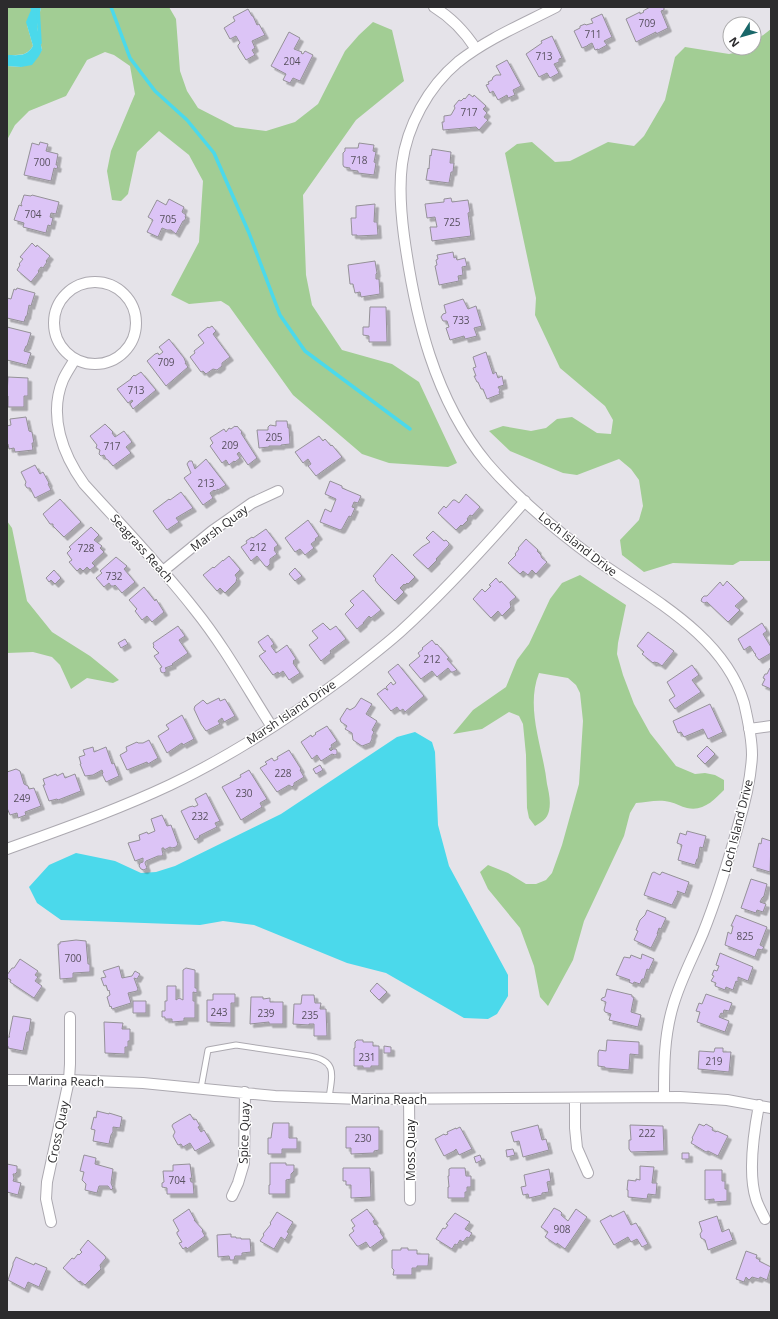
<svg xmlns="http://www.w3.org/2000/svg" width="778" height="1319" font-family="'Open Sans',sans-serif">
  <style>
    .green { fill: #a2cd94 }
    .water { fill: #4bd9eb }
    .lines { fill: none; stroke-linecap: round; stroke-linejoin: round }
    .stream { stroke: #4bd9eb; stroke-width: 3.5 }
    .building { fill: #dcc4f6; stroke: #949197; filter: url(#shadow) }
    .service-casing { stroke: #aca9b0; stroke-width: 7 }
    .minor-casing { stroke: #aca9b0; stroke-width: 12 }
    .service { stroke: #fff; stroke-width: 5 }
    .minor { stroke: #fff; stroke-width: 10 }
    .labels { text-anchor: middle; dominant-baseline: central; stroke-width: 3; stroke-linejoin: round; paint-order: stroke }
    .number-label { font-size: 10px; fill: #58515f }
    .street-label { font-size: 12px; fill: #2c2b2d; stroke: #fff }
  </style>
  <defs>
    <filter id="shadow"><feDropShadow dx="3.5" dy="3.5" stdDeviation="0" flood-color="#0004"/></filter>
  </defs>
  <rect width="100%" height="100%" fill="#e5e3e9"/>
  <path class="green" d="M7 7H36L27 25 33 46C27 55 22 55 12 55L7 64Z
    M41 7H169L176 19 180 71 187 91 198 108 235 127 266 131 295 122 318 104 345 51 359 35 373 22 392 30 404 81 356 120 303 195 306 275 312 305 342 350 392 364 419 382 457 463 448 467 389 463 362 454 293 395 229 306 221 301 189 304 171 295 199 242 203 181 189 155 159 131 137 152 128 194 121 201 112 200 107 171 111 151 135 94 130 66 114 55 105 52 87 60 66 96 29 111 15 125 7 140V66L21 67 42 50 37 27Z
    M771 29V561H740L733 565 673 563 644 572 622 555 620 540 639 520 643 506 639 480 631 469 619 459 577 475 563 473 510 451 489 431 503 426 531 431 546 428 557 419 572 417 597 433 611 434 613 420 605 406 560 368 535 315 536 298 505 153 517 144 532 142 555 162 570 161 608 142 634 146 644 136 665 100 675 57 685 47 729 54 743 51 747 48H754V42Z
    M7 521 12 528 27 601 52 632 90 656 111 673 119 680 113 683 87 678 71 689 60 665 52 657 33 652 7 653Z
    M580 575 626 605 618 643 617 654 623 675 634 704 650 733 676 766 695 774 705 773 715 775 724 780V790C714 800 703 812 687 808 681 807 676 803 670 802 659 799 647 802 636 803L630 813 624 836 584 921 573 960 548 1006 540 997 534 966 520 928 488 889 480 872 488 865 508 873 526 884H536L546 880 552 873 562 845 579 784 583 721 580 693 576 685 568 678 539 673C525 709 543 747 547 784 549 793 551 802 549 811 547 819 542 822 535 826L529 818 527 808 526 755 523 724 519 716 509 712 482 729 453 734 473 710 506 687 517 660 529 644 550 599 562 583Z"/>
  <path class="water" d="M30 7H41L37 27 42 50 39 56 32 65 21 67 7 66V55C19 55 26 57 33 46L26 22 31 10Z
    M415 732 432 742 435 752 438 825 449 866 508 975V996L497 1014 488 1019 464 1018 386 973 347 963 254 925 223 921 200 925 61 920 37 903 29 887 49 865 76 853 115 861 141 873 156 872 175 866 281 814 397 737Z"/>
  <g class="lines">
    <path class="stream" d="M38 7 40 43
      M111 7 130 58 155 91 187 120 214 153 249 233 280 315 305 351 410 429"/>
  </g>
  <path class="building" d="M650 7H664V10L661 11 668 28 656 34V32L636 42 626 19 640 12V14L644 12 643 11Z
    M248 9 252 16H253L257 25 259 24 265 35 252 41 255 48 252 50 255 55 246 60 238 47V45L240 43 236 36 230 39 224 28 235 21 233 17Z
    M602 14 612 37 604 41 607 45 598 50V49L595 50 592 43 588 45 587 46 582 48 574 31 580 28V26L585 24 586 25 593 23 591 19Z
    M289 32 300 38 294 49 302 52 301 53 303 54 305 51 313 55 300 81 293 78 290 83 283 80 286 74 271 66Z
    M552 36 562 58 559 59V62L554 64 559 73 550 78 547 73 539 77 526 54 542 43 541 41Z
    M507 60 521 86 513 90 515 95 508 98 507 95 498 100 493 91 490 93 486 85 489 84 488 82 492 80 493 77 496 75H501L496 66Z
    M469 94 473 97 474 95 486 106 483 109 487 113 484 117 488 120 479 130 476 127 443 130 442 122H444V116L451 115 455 108 454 106 459 100 461 101 464 98 465 99Z
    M40 142 48 144 46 151 58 154 56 165H58L57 169 54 168 51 181 24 175 32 143 39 145Z
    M359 143 374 145 373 151 376 152 374 162 376 163 374 175 358 173V171L350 170V168L344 167 343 165V153L345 151V148H358Z
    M432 149 451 152 450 163H454L453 172H451L449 183 426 180 428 168 429 169 430 155 431 156Z
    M24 195 31 196 32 195 59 202 56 214 51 213 50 217 53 218 51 226 48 225 46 233 23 227 24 223 14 220 19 205 22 206 21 204Z
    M451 198 452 202 468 200 470 212 468 213 471 236 432 241 430 227H437L435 217 427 218 425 204 444 202V199Z
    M169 199 184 207 182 212 186 215 185 217 186 218 184 221H183L176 234 171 230H167L162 228 158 237 147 232 153 220 148 217 157 200 166 205Z
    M375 204 374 222H377L378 235 357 236V235H352L351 218H356V206Z
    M32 243 36 247 37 245 50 256 46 261 47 262 43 268 41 267 38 271 39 272 31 282 17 270 20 265 19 264 23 259 20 257Z
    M453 252 454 258 456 257 457 260 465 258 467 266 462 267 463 275 458 276 459 281 439 285 435 266 437 265 436 260 438 259 437 255Z
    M375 261 377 273 376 274V279H379L380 294 361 297 360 292 355 293 353 284H350L348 265Z
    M17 288 35 293 31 306 29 305 27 316H26L24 322 7 318V298L11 299 14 289 16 290Z
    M463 299 468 309 476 306 482 326 474 328 477 336 465 339 464 336 450 340 446 328 449 327 447 321H443L441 317 443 314 446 313 444 305Z
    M370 307H386L387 342H369V336L363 335V327H369Z
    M212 326 216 331 213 334 230 357 222 363V366L217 370 213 369 206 374 203 371 201 372 190 357 195 353 194 351 204 343 198 335 208 327 209 328Z
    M7 327 31 333 27 346H26L24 351 31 353 27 365 7 360Z
    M169 339 184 358 186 363H185L188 367 166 386 147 361 155 354 158 353 159 355 163 352 159 347Z
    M486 352 493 374 496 372 498 378 502 376 504 385 498 387 500 390 499 392 500 394 487 399 483 389H481L478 382H477L474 376H476L473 368 476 367 473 357Z
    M141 372 156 390 133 409 130 404 133 401 132 400 128 403 117 389 131 379V378L134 375 135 376Z
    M8 377 28 378V396H24V407H8V396L7 395Z
    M26 417 29 431 32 432 34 443H32L33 450 15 452 14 448 9 449 8 444H7V426L11 425 10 419Z
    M276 421H287L288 428H289L290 444 281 445V446H269V447L259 448 257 430H268V427L270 425 276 426Z
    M105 424 113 432 112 433 115 437 124 431 132 442 126 447 131 453 113 466 108 460 106 459 104 455 101 456 99 454 100 450 96 448 97 445 90 436Z
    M235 426 236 427 237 426 242 432 241 433 257 458 248 465 239 452 237 454 240 458 235 462 234 461 229 465 226 460 222 463 210 446 213 443 210 438 224 429 226 432 229 428 231 429Z
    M319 436 323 441 325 439 331 446 332 445 342 457 316 476 308 466 311 464 308 459 303 463 295 452Z
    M206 459 226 485 218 490V489L215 491 214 490 210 493 213 498 203 505 184 478 191 473 187 464 189 461H192L195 469Z
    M35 465 40 474 43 472 49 483 48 484 51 490 35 498 30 488H27L25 485 26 482 21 472Z
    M330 481 342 486V488L361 496 358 503 354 502 352 507 355 508 351 517 349 516 342 529 340 530 320 522 325 509 331 512 336 499 325 494Z
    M181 492 193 508 176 518 179 522 167 530 153 511 169 499 170 500Z
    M466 494 480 507 472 516 470 515 467 519 468 520 462 526 461 525 456 530 438 513 444 506 446 508 453 500H455L459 503Z
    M60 499 81 522 64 537 53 526V524H50L48 521 43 514Z
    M308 520 319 536 315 539 316 540 311 544 314 548 305 555 300 549 295 552 285 538Z
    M91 527 99 535 94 540 102 546 100 548 104 552 92 563 95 566 90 570 87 567 83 571 80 568 77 571 69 562 72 560 67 553 71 549 69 547Z
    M266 529 278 545 274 548 275 549 274 550 277 554 270 559V564L267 567 265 566 257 556 251 561 241 547 247 543 246 541 252 537 253 538Z
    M433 531 444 541 446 540 449 543V545L436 559 437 560 428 569 413 555 422 547 430 542 426 538Z
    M526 539 538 550 537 551 541 555V556L542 558 547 562 536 574 532 570 528 575 523 571 520 574 508 563 516 555 515 554 519 549 518 548Z
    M392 554 415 577 408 584 407 583 405 585 404 584 400 588 404 592 395 601 378 584 375 580 376 579 373 576Z
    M229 556 240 569V570L235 575 237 578 236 582 225 593 220 588 217 591 203 575 213 567 214 568 223 560V561Z
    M116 557 127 566 124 569 135 582 122 593 115 585 114 586H111L109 583 104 587 96 578 102 573 100 571Z
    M295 568 302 576 295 581 289 574Z
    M54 570 61 578 55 584 51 580 49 582 46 578Z
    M496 578 500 583 501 581 516 597 510 602 511 607 502 616 498 611 491 618 473 599 482 589 485 592 491 586 489 585Z
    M727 581 744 598 735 606 740 610 728 622 707 602 704 603 701 601 702 598 704 596H707L720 582 723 586Z
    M144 587 155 601 156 599 164 612 152 622 147 616 142 620 135 611 137 609 129 600Z
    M363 590 381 610 371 618 369 616 363 623H364L357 629 345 614 354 605 350 601Z
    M323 623 330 630 336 626 346 639 330 651 331 653 321 661 309 645 318 638 312 631Z
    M762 623 767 631 763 634 771 647V653L759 660 755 655 756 654H755L750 646 744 650 738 639Z
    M178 626 185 636 179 640 188 653 172 664 173 665 165 668 166 669V672L163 673 161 672 160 668 162 667 154 656 159 653 153 647 154 646 153 643Z
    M648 632 674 651 662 666 658 663 654 662 653 663 642 654 644 652 637 646Z
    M268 635 274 644 271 646 276 653 287 645 296 659 293 661 294 662 293 663 300 673 289 680 283 671 279 674 278 672 273 675 259 656 266 651H264L258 642Z
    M125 639 128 644 121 648 118 643Z
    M432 640 436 645 437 644 449 658 447 659 457 670 453 672H451L448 668 437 677 432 671 421 679 409 665 420 656 418 653 423 649 422 648Z
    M398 664 424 696 405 712 403 709 400 711 397 707 391 711 377 694 385 688 387 690H388L386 687 391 682 393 685 396 683 388 672Z
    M692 665 699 675 692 680 701 692 675 709 669 700 675 696 667 682Z
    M770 668H771V689L762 685 765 679 763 678 765 674H767Z
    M219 698 220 701 225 699 235 716 224 722 222 718 218 721 220 724 206 731 201 724 194 709 195 706 203 700 207 704Z
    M361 698 372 704 366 714 377 721 372 730 374 732 372 736V739L370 743 362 746 353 740 352 733 345 729 347 726 341 722 340 719 347 708 350 710 355 707Z
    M710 704 723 732 708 739 703 729 684 737 681 732 678 733 673 721Z
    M182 715 194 739 183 745 182 743 167 753 158 736 169 729 166 725Z
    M327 726 337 741 331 745 332 747 329 749 331 751 333 749H336L337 751V754L335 755 332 754 321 761 317 755 312 759 301 742 311 735 312 737 316 734 315 733Z
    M149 740 158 758 148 764 147 762 127 770 120 755 127 751 126 747 137 742 138 743H143Z
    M707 746 715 754 705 764 697 756Z
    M93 747 94 752 106 747 112 764 114 763 119 776 106 782 102 774 103 773 102 770 93 775 85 776 80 764H81L79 757 85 755 83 750Z
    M289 750 301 769 300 770 304 777 294 783V785L292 787 289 785 277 792 260 768 267 764 265 762 272 758 274 761 278 759 277 757Z
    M320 765 323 770 316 774 313 769Z
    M16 769 20 771 24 784 28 786 29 789 34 788 41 806 25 812 26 815 18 818 17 813 10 815 7 808V772Z
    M249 770 267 799 260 803 262 807 241 820 222 787 241 777 240 775Z
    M63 773 65 778 75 774 81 791 58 800 57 799 49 801 43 785H45L43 779 56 774 57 776Z
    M206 793 220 821 215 823 217 827 199 836 200 837 195 840 181 811 189 807 193 806 194 807 198 805 195 799Z
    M162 815 167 826 171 825 178 844 176 847 172 848 170 847 164 850V848H162V850L163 854 162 856H158L146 861 145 863 147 868 144 870 141 869 139 866 140 863 143 862V858L135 861 128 843 140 840 139 835 147 832 148 834 155 831 151 819Z
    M687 831 706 836 703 848 700 847 698 859H697L695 865 678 860 682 845 677 843 680 833 686 835Z
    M762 838 771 841 770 872 753 867 759 843 761 844Z
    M654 872 660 875 662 872 689 882 685 894 677 891 678 893 672 905 644 895 652 873Z
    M751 879 767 884 764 896 762 898 760 902 766 904 763 912 757 910 756 913 741 908Z
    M647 910 666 918 661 929 659 928 657 934H658L651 948 634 940 638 931 636 930 640 920 645 915Z
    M736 915 767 927 760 945 764 947 762 950 758 949 755 957 725 945 728 932 731 934 732 931 733 926H731Z
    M76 940 86 941 88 964H90V972L73 973V978L60 979 58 944H60V942Z
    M720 953 753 967 748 981 738 977V982L736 981 733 990 726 987 725 990 715 986 716 983 711 981 714 976 712 975 714 970 717 971 719 966 716 965Z
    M642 954 654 959 649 970 647 969 644 979H642L640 984 634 982 633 984 629 982 630 980 616 975 624 957 630 958 631 955 641 959Z
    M20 959 38 971 35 975 38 977 35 981 42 986 34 998 10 982 11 980 7 978V975L12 968H14Z
    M119 966 122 978 132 976 135 971 140 974 137 979 134 978 138 989 137 991 128 993 131 1003 112 1009 111 1006 110 1007 107 997 110 995 109 990 108 991 106 985 104 986 101 978 106 977 103 971Z
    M186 968 195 970V988H197V993L193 992V1001H195V1018H184V1021L172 1022V1019H165V1017H162V1011H165V1001H167V986H176V1000L179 998 183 1000V970Z
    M377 983 387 992 379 1000 370 991Z
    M607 989 632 995V997H634L631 1012 641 1015 638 1027 609 1020 611 1014 605 1012 604 1010 606 1002 601 1000 602 998 605 997Z
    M213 994H235V1003H231V1023L207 1022V1000H213Z
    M706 994 732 1003 729 1011 724 1010 723 1014 721 1013 719 1017 729 1021 725 1032 697 1022 700 1012 696 1011 699 1003 702 1004Z
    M302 995H314L315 1003H321L320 1009H326L327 1036H314V1024H309V1025L293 1024 294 1004H301Z
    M251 997H263V999L270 998V1002H283V1024H269V1022L250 1024Z
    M133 1001H146V1013H133Z
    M13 1016 31 1019 29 1032H27L23 1051 8 1048V1046H7V1037H10L9 1036Z
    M104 1022 123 1023 122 1029H130V1041H128V1047H125V1054L105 1053Z
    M357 1040H363V1042H373V1046H379V1066H371V1068H363V1066H354V1048H355V1042Z
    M607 1040 639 1042V1055L630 1054 629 1070 605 1068V1067L598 1066V1053L599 1050 606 1051Z
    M384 1046 391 1047V1053H384Z
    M715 1048H723V1052H731L729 1072 698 1069 699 1051 714 1052Z
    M97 1111 109 1114V1113L122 1117 120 1128 113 1127V1132L111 1135 109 1144 93 1141 95 1130 91 1129 94 1117 96 1118Z
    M190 1114 194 1120 196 1119 200 1126 198 1127 201 1132 204 1130 211 1142 195 1151 190 1143 183 1147 181 1144 178 1145 173 1136 175 1132 172 1126 173 1124Z
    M273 1123H289V1138H297V1149H282V1154H268V1138H271Z
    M699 1124 704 1126 706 1124 713 1128 712 1130 716 1132 717 1131 728 1136 718 1156 708 1151 706 1152 691 1143 693 1139 692 1138Z
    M538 1125 542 1140 546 1139 549 1150 523 1157 519 1141 514 1142 511 1132Z
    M630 1125 663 1126 664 1151 631 1152 629 1149V1140H631Z
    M346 1127H379V1150L374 1151V1153L351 1154V1148H346Z
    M460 1127 472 1149 459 1155 456 1149 454 1151 444 1156 435 1139 444 1134 445 1135 448 1134 447 1132 456 1128V1129Z
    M513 1149 515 1155 507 1157 506 1150Z
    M682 1153H689V1159H682Z
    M84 1155 96 1158 95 1164 113 1169 111 1183 113 1188 111 1190 108 1186H99L97 1193 85 1190 86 1184 82 1180 84 1172 80 1171Z
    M480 1155 482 1160 476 1163 474 1157Z
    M270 1163H286V1165H294V1171L291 1174V1179L286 1180V1194H269V1185H270Z
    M7 1164 17 1166V1172L15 1174H13L14 1178 13 1181 21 1183 18 1195 7 1192Z
    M190 1164 192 1179 190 1178 191 1182H193L194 1194H167V1188L162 1187V1183L164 1182 163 1171H173V1165Z
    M640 1166 654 1167 652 1183H657L656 1195 648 1194 647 1199 628 1197V1190H627L628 1180 636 1181V1179L640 1180Z
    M343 1168H370L371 1197 351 1198V1185H346V1181H343Z
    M451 1168H465L466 1176H471V1187H467V1192H465V1198H448V1187H449L448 1176H449V1169Z
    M549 1169 551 1181 547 1182 549 1192 542 1193V1195L529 1198 528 1194 523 1195 521 1187 526 1186 524 1175Z
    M705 1170H722V1181H725V1189H727V1201L714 1202V1199L705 1200Z
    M554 1208 560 1211 562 1213 561 1215 568 1221 576 1209 587 1217 565 1249 557 1243V1245L545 1237 548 1232 541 1227Z
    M189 1209 195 1220H194L203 1230 202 1231 205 1236 187 1249 186 1247 183 1249 179 1243 182 1242 177 1234V1232L179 1231 173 1220Z
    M367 1209 375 1220 373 1221 375 1225 376 1224 381 1231 380 1232 384 1238 370 1248 366 1242 359 1246H357L349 1235 354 1231 352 1228 355 1226 351 1220Z
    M624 1211 631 1225 636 1223 648 1244 642 1247 637 1239 631 1242 628 1237 614 1245 600 1221 611 1215 612 1217Z
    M277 1212 293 1222 287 1232 289 1233 285 1240 281 1237 274 1249 260 1241 264 1235 263 1234 271 1224 270 1223Z
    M455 1213 470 1222 465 1229 472 1233 469 1238 467 1237 463 1242 460 1240 457 1245 455 1244 452 1249 436 1239 443 1228 445 1229 448 1225 446 1224Z
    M717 1216 722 1232 729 1229 733 1240 708 1250 705 1240 701 1238 700 1234 702 1231 699 1222Z
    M231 1234V1237H236V1238H241V1239H250L251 1252 242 1253V1256H235L234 1260H230L229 1256 218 1257 217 1235Z
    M88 1240 105 1256 106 1258 100 1265 101 1269 85 1285 80 1281 79 1282 63 1268 72 1258 74 1259 78 1254 79 1255 82 1252 80 1250Z
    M401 1248H408V1250H417V1254H429L428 1266H417V1268H412V1275H393L394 1270 392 1268V1250H401Z
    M746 1251 757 1255 756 1258 760 1260 759 1261 771 1267 767 1280 760 1277 759 1279 752 1277 749 1280 746 1277 744 1282 736 1279Z
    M16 1257 34 1265 35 1263 47 1268 39 1287 28 1282 25 1289 8 1280 13 1265V1263Z"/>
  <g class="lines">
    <g class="service-casing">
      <path id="service" d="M201 1088 208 1050 236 1045 310 1056C338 1061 332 1075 329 1098"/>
    </g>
    <g class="minor-casing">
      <path id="minor" d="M434 7C452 18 465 32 476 49
        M556 7C523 24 487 39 458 62 428 87 407 126 402 164 399 187 401 213 404 236 415 316 434 399 487 463 518 499 557 531 595 559 650 598 724 635 744 703 748 720 752 738 752 755 751 780 745 803 738 826 728 862 717 898 703 933 693 957 680 981 673 1006 664 1036 664 1066 664 1097
        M54 323a41 41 0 1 1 82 0a41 41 0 1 1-82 0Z
        M75 359C71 366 66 373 63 380 48 416 63 455 84 484 122 526 161 566 195 610 224 646 247 688 272 727
        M163 571 212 531 252 503 278 491
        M749 729 771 726
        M7 849C62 829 117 810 170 785 231 756 289 718 343 678 362 663 382 648 400 632 445 591 485 547 525 501
        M7 1080H69L143 1083 275 1096 361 1099 680 1097 727 1100 771 1108
        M575 1098V1128L577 1148 588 1173
        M409 1099 410 1200
        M759 1105C754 1131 748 1174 756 1199 758 1206 762 1212 765 1219
        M232 1196 238 1183 244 1163 245 1092
        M51 1222 46 1199 47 1182 69 1080 70 1064V1017"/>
    </g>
    <use href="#service" class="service"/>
    <use href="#minor" class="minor"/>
  </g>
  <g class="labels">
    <g class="number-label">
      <text x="647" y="23">709</text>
      <text x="593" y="34">711</text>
      <text x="544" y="56">713</text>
      <text x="292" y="61">204</text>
      <text x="469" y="112">717</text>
      <text x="359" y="160">718</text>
      <text x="42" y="162">700</text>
      <text x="33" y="214">704</text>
      <text x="168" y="219">705</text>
      <text x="452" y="222">725</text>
      <text x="461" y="320">733</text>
      <text x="166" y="362">709</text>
      <text x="136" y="390">713</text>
      <text x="274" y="437">205</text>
      <text x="230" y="445">209</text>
      <text x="112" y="446">717</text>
      <text x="206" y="483">213</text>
      <text x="258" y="547">212</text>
      <text x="86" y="548">728</text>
      <text x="114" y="576">732</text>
      <text x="432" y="659">212</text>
      <text x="283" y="773">228</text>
      <text x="244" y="793">230</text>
      <text x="22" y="798">249</text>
      <text x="200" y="816">232</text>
      <text x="745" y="936">825</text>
      <text x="73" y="958">700</text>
      <text x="219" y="1012">243</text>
      <text x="266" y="1013">239</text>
      <text x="310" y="1015">235</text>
      <text x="367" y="1057">231</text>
      <text x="714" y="1061">219</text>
      <text x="647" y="1133">222</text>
      <text x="363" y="1138">230</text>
      <text x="177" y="1180">704</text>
      <text x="562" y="1229">908</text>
    </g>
    <g class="street-label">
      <text transform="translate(219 528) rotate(-37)">Marsh Quay</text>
      <text transform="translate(578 544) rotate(38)">Loch Island Drive</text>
      <text transform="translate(142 548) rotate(48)">Seagrass Reach</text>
      <text transform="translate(291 712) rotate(-34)">Marsh Island Drive</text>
      <text transform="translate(737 826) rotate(-76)">Loch Island Drive</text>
      <text transform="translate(66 1081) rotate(1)">Marina Reach</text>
      <text x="389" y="1099">Marina Reach</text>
      <text transform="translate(58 1132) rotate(-78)">Cross Quay</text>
      <text transform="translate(244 1133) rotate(-88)">Spice Quay</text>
      <text transform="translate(410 1150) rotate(-90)">Moss Quay</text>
    </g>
  </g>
  <rect width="778" height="1319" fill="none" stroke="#2c2b2d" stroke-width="16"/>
  <g transform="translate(742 36) rotate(233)"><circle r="19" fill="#ffffff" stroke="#abaaab"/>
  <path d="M0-3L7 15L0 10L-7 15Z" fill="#196769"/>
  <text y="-6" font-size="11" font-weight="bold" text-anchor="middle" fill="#2c2b2d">N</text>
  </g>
</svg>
